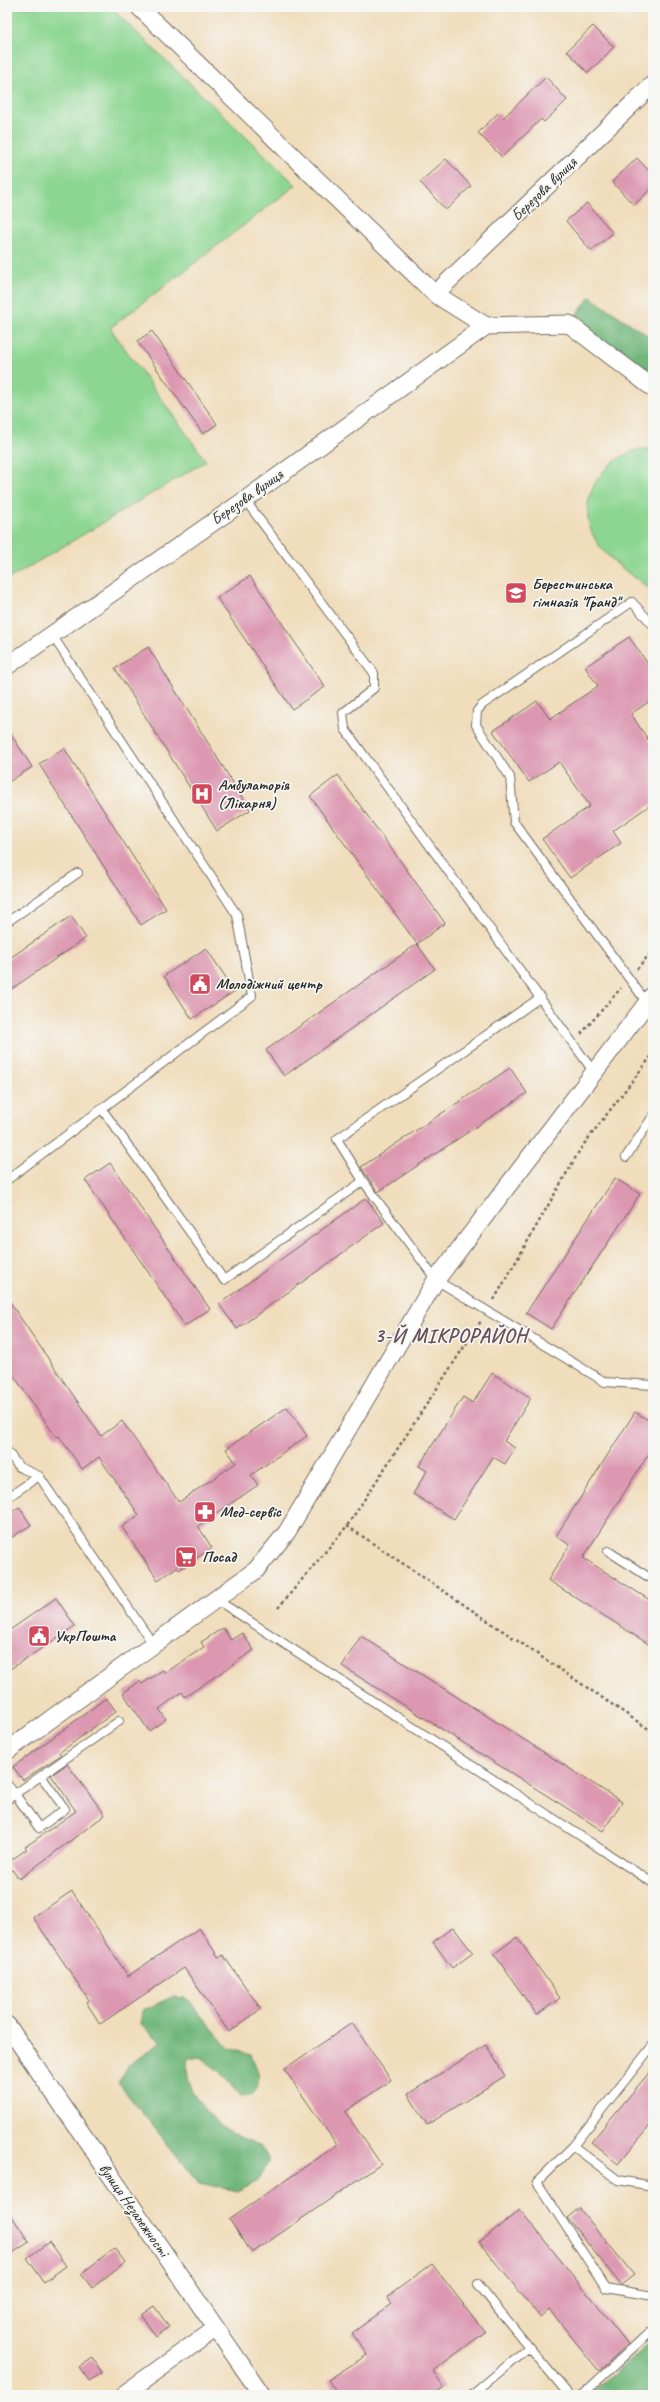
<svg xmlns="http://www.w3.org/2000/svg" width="660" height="2402" font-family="Caveat,sans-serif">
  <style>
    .green { fill: #8cd692; stroke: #5c805e }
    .forest { fill: #71b77c; stroke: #4e7154 }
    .building { fill: #dc97b1 }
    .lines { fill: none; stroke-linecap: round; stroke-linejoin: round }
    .service-casing { stroke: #70695e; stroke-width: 10 }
    .minor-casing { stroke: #70695e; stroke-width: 19 }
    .path { stroke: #70695e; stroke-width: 2.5; stroke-dasharray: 3 3; stroke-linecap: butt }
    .service { stroke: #fff; stroke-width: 8 }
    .minor { stroke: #fff; stroke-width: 17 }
    .labels { text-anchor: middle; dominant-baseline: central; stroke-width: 3.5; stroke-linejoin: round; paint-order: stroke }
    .street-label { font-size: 16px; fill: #2b2b2b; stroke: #f6f6f2 }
    .poi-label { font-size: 16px; font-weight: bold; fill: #2b2b2b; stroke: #f6f6f2; text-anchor: start }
    .district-label { font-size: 20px; font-weight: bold; letter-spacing: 1px; fill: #69515a; stroke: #f6f6f2 }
  </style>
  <rect width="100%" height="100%" fill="#f6f6f2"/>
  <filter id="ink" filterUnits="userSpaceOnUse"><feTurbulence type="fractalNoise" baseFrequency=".025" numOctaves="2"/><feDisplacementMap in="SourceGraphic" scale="8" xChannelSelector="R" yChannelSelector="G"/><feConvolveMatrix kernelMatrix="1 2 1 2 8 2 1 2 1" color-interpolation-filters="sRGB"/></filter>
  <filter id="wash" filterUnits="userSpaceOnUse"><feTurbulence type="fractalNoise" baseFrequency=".012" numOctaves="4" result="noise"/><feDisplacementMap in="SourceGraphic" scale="16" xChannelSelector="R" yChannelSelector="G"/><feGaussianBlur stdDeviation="0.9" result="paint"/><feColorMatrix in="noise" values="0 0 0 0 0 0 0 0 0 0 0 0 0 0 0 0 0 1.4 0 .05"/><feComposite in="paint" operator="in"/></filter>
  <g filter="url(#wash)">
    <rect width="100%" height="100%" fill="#f0ddbc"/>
    <path class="green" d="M7 7H110L296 185 110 328 206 461 7 580Z
      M641 449H653V591C636 578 615 565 601 548 570 508 597 460 641 449Z"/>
    <path class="forest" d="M590 297 653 339V388L569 324Z
      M174 1996 185 1997 229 2048 251 2055C258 2071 264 2082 251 2096L241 2097 219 2071 200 2057 188 2058C182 2087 208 2118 232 2133 248 2143 261 2140 269 2161L258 2181 238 2191 199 2183 118 2083 129 2064 162 2042 141 2025 143 2010Z
      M653 2341V2393L650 2395H589Z"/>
    <g id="blocks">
      <path class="building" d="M593 26 614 47 588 73 567 51Z
        M546 77 567 100 544 122 541 119 502 157 478 133 498 113 503 118Z
        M637 158 653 175V187L634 205 612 182Z
        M446 159 471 186 446 210 420 182Z
        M587 203 613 233 591 251 566 221Z
        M152 331 217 424 203 434 137 341Z
        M250 576 325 687 292 709 217 598Z
        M629 637 653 671V699L631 714 653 747V803L613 831 621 843 570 878 542 839 590 806 559 762 529 782 493 731 537 701 550 719 598 686 585 667Z
        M148 647 250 810 217 831 115 668Z
        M7 728 32 767 7 783Z
        M64 748 166 909 141 925 39 764Z
        M338 775 445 923 417 944 310 796Z
        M71 916 86 938 7 992V960Z
        M417 944 435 969 284 1076 266 1050Z
        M206 948 235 991 192 1019 164 976Z
        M510 1068 527 1093 378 1192 361 1167Z
        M110 1163 210 1309 185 1326 85 1180Z
        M615 1178 640 1194 551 1329 526 1313Z
        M366 1198 384 1223 237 1329 219 1304Z
        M7 1298 101 1436 122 1421 179 1502 236 1463 226 1449 287 1407 307 1436 251 1475 258 1485 198 1526 212 1548 179 1570 177 1567 158 1580 122 1527 139 1515 99 1457 82 1469 59 1436 56 1437 7 1366Z
        M492 1373 531 1398 504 1441 515 1448 505 1464 493 1457 454 1519 413 1494 427 1471 419 1466 463 1397 473 1403Z
        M635 1412 653 1423V1447L583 1558 653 1602V1647L548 1580 570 1545 556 1536Z
        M19 1507 31 1525 7 1540V1515Z
        M56 1598 75 1626 7 1671V1632Z
        M223 1628 231 1640 242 1633 254 1650 185 1697 182 1692 159 1709 166 1719 149 1731 123 1693 140 1681 142 1684 163 1670 165 1673 204 1647 201 1642Z
        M361 1636 622 1802 603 1831 342 1666Z
        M106 1698 116 1711 59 1753 61 1755 23 1780 13 1767Z
        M67 1764 105 1815 19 1879 7 1863 27 1849 25 1847 76 1811 51 1775Z
        M72 1891 128 1976 199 1928 219 1958 223 1955 261 2009 229 2032 184 1968 100 2024 86 2002 89 2000 33 1917Z
        M453 1927 473 1953 452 1968 433 1942Z
        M517 1937 560 1998 537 2015 494 1954Z
        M352 2023 391 2080 345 2112 381 2164 252 2253 229 2219 337 2145 284 2069Z
        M486 2045 505 2076 427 2125 408 2094Z
        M653 2068V2122L618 2164 591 2142Z
        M579 2208 634 2275 621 2285 567 2218Z
        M7 2209 29 2242 7 2257Z
        M520 2210 628 2344 599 2371 549 2309 540 2317 479 2242Z
        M49 2242 66 2266 44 2282 27 2258Z
        M114 2248 125 2262 92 2288 81 2274Z
        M432 2264 485 2332 433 2371 444 2387 432 2395H338L328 2380 367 2355 352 2333 392 2304 387 2297Z
        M154 2306 169 2327 156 2337 141 2315Z
        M93 2358 102 2373 89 2381 79 2367Z"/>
    </g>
  </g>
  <g filter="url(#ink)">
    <use href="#blocks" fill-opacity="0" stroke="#70695e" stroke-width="1"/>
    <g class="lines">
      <g class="service-casing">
        <path id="service" d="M245 500 374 673V688L343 713 345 729 593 1071
          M7 922 78 873
          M647 1003 514 822 510 777 476 725 477 711 482 705 632 602 653 625
          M102 1109 224 1280 363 1181 436 1280 605 1382 653 1385
          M626 1157 653 1116
          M7 1180 252 996 237 915 52 635
          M363 1181 337 1139 541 997
          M7 1451 19 1467 39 1476 153 1644
          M7 1498 39 1476
          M608 1551 653 1580
          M217 1600 653 1883
          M7 1784 15 1794 119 1721
          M7 1800 15 1794 39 1828 65 1809 41 1776
          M653 2045 573 2146 618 2180 653 2186
          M573 2146 537 2182 606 2288 653 2296
          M529 2347 569 2395
          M472 2395 529 2347 478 2284
          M582 2395 653 2329"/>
      </g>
      <g class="minor-casing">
        <path id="minor" d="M139 7 435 294 486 326 569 324 653 388
          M435 294 653 84
          M7 666 245 500 486 326
          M7 1751 256 1570 287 1532 436 1280 653 995
          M7 2025 262 2395
          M123 2395 216 2328"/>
      </g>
      <path class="path" d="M637 969 653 950
        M581 1034 621 988
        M494 1300 581 1148 653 1054
        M347 1526 653 1732
        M278 1608 347 1526 481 1321"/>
      <use href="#service" class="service"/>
      <use href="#minor" class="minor"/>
    </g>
  </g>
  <defs>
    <g id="school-square" transform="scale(1.15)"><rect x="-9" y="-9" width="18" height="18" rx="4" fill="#d1495b" stroke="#f6f6f2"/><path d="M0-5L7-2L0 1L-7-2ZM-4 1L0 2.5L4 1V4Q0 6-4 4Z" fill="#fff"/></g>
    <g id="hospital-square" transform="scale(1.15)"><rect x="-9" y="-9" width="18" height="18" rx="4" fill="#d1495b" stroke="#f6f6f2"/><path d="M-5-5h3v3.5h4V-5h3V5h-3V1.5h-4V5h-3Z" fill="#fff"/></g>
    <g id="civic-square" transform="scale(1.15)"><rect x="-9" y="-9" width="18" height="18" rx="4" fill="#d1495b" stroke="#f6f6f2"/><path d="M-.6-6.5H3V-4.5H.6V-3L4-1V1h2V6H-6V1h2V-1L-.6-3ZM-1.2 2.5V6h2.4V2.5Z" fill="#fff"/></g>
    <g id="pharmacy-square" transform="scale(1.15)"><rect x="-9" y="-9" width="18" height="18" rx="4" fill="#d1495b" stroke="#f6f6f2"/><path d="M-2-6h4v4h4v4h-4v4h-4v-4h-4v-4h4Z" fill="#fff"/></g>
    <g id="supermarket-square" transform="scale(1.15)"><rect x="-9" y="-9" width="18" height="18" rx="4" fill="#d1495b" stroke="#f6f6f2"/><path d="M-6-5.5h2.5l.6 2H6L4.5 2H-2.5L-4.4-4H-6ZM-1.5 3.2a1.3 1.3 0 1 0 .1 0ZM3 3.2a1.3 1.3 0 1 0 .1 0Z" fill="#fff"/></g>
  </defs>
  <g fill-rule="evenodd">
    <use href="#school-square" x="516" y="593"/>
    <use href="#hospital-square" x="202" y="794"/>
    <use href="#civic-square" x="200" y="984"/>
    <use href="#pharmacy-square" x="205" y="1512"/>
    <use href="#supermarket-square" x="186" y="1557"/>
    <use href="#civic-square" x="39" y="1636"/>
  </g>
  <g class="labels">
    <g class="street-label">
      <text transform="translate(544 189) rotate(-44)">Березова вулиця</text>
      <text transform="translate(247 497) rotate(-35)">Березова вулиця</text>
      <text transform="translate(134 2210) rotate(55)">вулиця Незалежності</text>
    </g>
    <g class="poi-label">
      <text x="532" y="584">Берестинська<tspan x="532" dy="18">гімназія "Гранд"</tspan></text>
      <text x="218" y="785">Амбулаторія<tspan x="218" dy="18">(Лікарня)</tspan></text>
      <text x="216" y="984">Молодіжний центр</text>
      <text x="220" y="1512">Мед-сервіс</text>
      <text x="202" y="1557">Посад</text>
      <text x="54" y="1636">УкрПошта</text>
    </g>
    <g class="district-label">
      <text x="451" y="1335">3-Й МІКРОРАЙОН</text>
    </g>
  </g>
  <rect width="660" height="2402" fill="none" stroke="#f6f6f2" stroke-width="24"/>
</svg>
